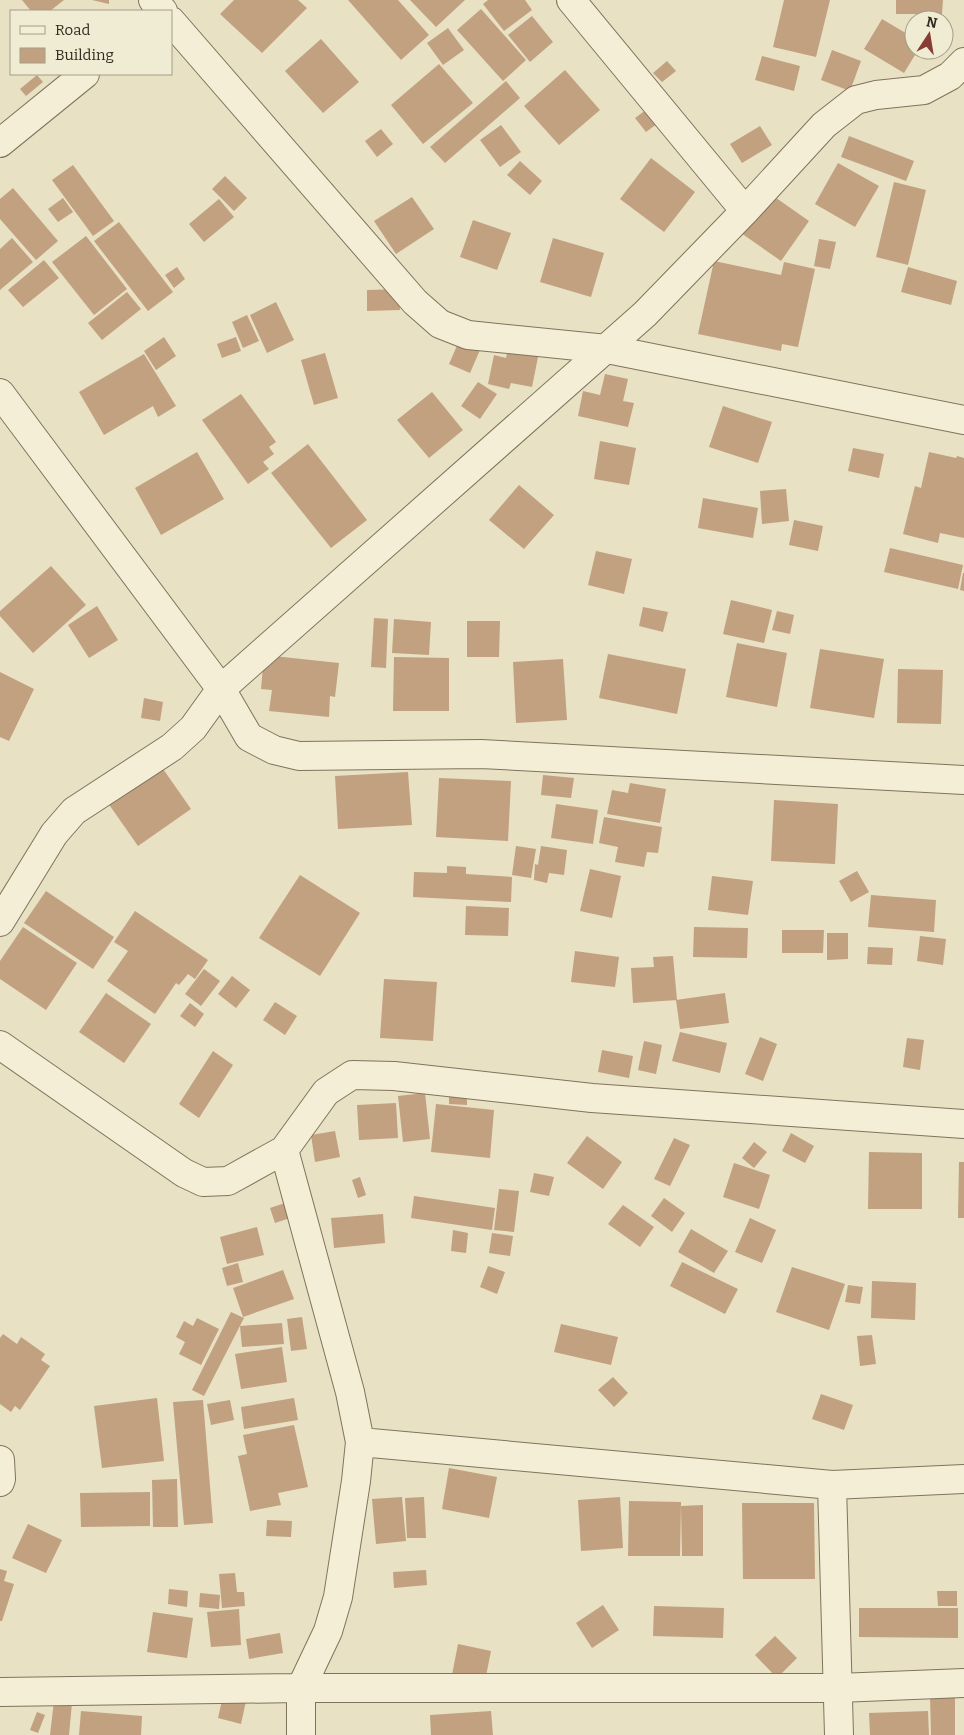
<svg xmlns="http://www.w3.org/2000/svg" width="964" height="1735" font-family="Bitter,serif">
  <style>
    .building { fill: #c1a17f }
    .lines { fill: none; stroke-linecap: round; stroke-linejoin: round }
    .minor-casing { stroke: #80735d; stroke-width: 30 }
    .minor { stroke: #f4eed6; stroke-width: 28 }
  </style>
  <rect width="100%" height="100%" fill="#e8e1c4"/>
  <path class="building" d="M22 0H64L50 11H31Z
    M92 0H109V4Z
    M234 0H298L307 8 262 53 220 14Z
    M348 0H398L429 35 401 60Z
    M410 0H465L436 27Z
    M488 0H525L532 10 504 31 483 4Z
    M784 0H830L816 57 773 47Z
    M896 0H943L942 14H896Z
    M481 9 526 60 503 81 457 30Z
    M532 16 553 42 530 62 508 35Z
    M882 19 914 38V50H918L904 73 864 49Z
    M448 28 464 50 443 65 427 43Z
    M321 39 359 82 323 113 285 71Z
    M832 50 861 61 850 91 821 80Z
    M762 56 800 66 794 91 755 80Z
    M667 61 676 71 662 82 653 73Z
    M439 64 473 103 423 144 391 105Z
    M565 70 600 110 559 145 524 106Z
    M37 75 43 82 26 96 20 89Z
    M506 81 520 98 445 163 430 147Z
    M650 107 661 121 646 132 635 118Z
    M501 125 521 152 500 167 480 140Z
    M760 126 772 145 742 163 730 144Z
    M381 129 393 144 377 157 365 141Z
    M849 136 914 161 906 181 841 157Z
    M651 158 695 192 664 232 620 199Z
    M520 161 542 181 530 195 507 175Z
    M838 163 879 186 855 227 815 204Z
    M73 165 114 221 93 236 52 180Z
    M225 176 247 198 234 211 212 189Z
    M894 182 926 190 908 265 876 257Z
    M13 188 58 241 36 260 0 219V199Z
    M769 193 809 221 781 261 741 233Z
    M412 197 434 229 396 254 374 221Z
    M63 198 73 212 58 222 48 209Z
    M219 199 234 217 204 242 189 224Z
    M473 220 511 233 497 270 460 257Z
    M119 222 173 292 148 311 94 241Z
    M86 236 127 289 94 315 52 262Z
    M12 238 33 262 0 290V249Z
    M553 238 604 253 591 297 540 282Z
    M819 239 836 242 830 269 814 266Z
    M44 260 59 278 23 307 8 290Z
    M714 261 781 275 784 262 815 269 798 347 782 344 781 351 698 334Z
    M177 267 185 279 174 288 165 275Z
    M908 267 957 281 951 305 901 292Z
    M399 289 400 310 367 311V290Z
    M127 292 141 309 102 340 88 323Z
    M276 302 294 340 267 353 250 315Z
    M247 315 259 341 243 348 232 322Z
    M164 337 176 356 156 370 144 351Z
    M236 337 241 351 222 358 217 344Z
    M459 341 480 350 470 373 449 364Z
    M509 345 539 352 532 387 511 383 509 389 488 384 494 355 506 358Z
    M325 353 338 398 314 405 301 360Z
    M144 354 176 406 158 417 153 406 104 435 79 392Z
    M605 374 628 379 623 401 634 403 628 427 578 416 583 391 600 395Z
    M478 382 497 394 480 419 461 406Z
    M432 392 463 430 429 458 397 420Z
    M241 394 276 442 269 447 274 454 263 462 269 469 248 484 202 420Z
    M723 406 772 422 758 463 709 447Z
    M600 441 636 448 629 485 594 479Z
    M308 444 367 520 331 548 271 473Z
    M853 448 884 454 879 478 848 471Z
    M197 452 224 499 161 535 135 488Z
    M929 452 956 458 957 456 964 458V538L940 533 938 543 903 534 915 486 921 488Z
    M519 485 554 515 524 549 489 520Z
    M786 489 789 521 762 524 760 491Z
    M703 498 758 508 753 538 698 528Z
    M794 520 823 526 818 551 789 545Z
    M890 548 963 565 958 589 884 572Z
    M596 551 632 559 624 594 588 585Z
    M51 566 86 605 33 653 0 616V611Z
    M963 573H964V591L960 590Z
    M731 600 772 610 764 643 723 634Z
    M97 606 118 640 89 658 68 625Z
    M643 607 668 612 663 632 639 626Z
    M777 611 794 615 790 634 772 630Z
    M374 618 388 619 386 668 371 667Z
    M394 619 431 622 429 655 392 653Z
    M467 621H500L499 657H467Z
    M737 643 787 653 777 707 726 697Z
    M820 649 884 659 874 718 810 708Z
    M608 654 686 669 677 714 599 698Z
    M264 655 339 663 335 697 330 696 329 717 269 711 272 690 261 689Z
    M394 657 449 658V711H393Z
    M563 659 567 720 516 723 513 662Z
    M898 669 943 670 941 724 897 723Z
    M0 672 34 689 9 741 0 737Z
    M144 698 163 702 160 721 141 718Z
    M161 766 191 809 138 846 108 803Z
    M408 772 412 825 338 829 335 776Z
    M543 775 574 778 571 798 541 795Z
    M439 778 511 781 508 841 436 837Z
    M630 783 666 789 660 823 607 814 612 790 628 793Z
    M774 800 838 804 835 864 771 861Z
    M556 804 598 810 593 844 551 838Z
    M604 817 662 827 658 853 647 852 644 867 615 862 618 847 599 843Z
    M516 846 536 849 531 878 512 875Z
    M541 846 567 850 564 875 549 873 547 883 534 880 535 864 538 865Z
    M447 866 466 867V874L512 877 511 902 413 897 414 872 447 873Z
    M590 869 621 876 612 918 580 911Z
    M857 871 869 892 851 902 839 881Z
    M300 875 360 913 320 976 259 938Z
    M712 876 753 881 748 915 708 910Z
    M46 891 114 937 93 969 24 923Z
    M871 895 936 900 934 932 868 927Z
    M466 906 509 908 508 936 465 935Z
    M135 911 208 960 195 979 188 974 179 985 176 983 155 1014 107 981 128 951 114 942Z
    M23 927 77 963 46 1010 0 979V961Z
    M694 927 748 928 747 958 693 957Z
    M782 930H824L823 953H782Z
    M827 933H848V959L827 960Z
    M920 936 946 939 943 965 917 961Z
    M868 947 893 948 892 965 867 964Z
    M575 951 619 957 615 987 571 982Z
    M673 956 677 1000 633 1003 631 968 654 967 653 957Z
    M204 969 220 981 201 1006 185 994Z
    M232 976 250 990 236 1008 218 994Z
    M384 979 437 982 433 1041 380 1038Z
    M106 993 151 1024 124 1063 79 1032Z
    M725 993 729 1023 680 1029 676 1000Z
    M275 1002 297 1016 285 1035 263 1020Z
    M190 1003 204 1014 195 1027 180 1016Z
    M680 1032 727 1043 720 1073 672 1061Z
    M760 1037 777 1044 763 1081 745 1074Z
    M907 1038 924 1040 920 1070 903 1067Z
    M644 1041 662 1045 656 1074 638 1070Z
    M602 1050 633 1056 629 1078 598 1072Z
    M213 1051 233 1065 199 1118 179 1104Z
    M449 1085H467V1105L449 1104Z
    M425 1093 430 1139 403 1142 398 1096Z
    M396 1103 398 1138 359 1140 357 1105Z
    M436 1104 494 1110 490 1158 431 1152Z
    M335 1131 340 1157 315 1162 311 1135Z
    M791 1133 814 1146 805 1163 782 1151Z
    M587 1136 622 1162 603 1189 567 1163Z
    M674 1138 690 1145 670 1186 654 1179Z
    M754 1142 767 1152 754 1168 742 1158Z
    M869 1152 922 1153V1209H868Z
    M959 1162H964V1218H958Z
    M734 1163 770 1175 759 1209 723 1197Z
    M534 1173 554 1177 549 1196 530 1192Z
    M360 1177 366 1195 358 1198 352 1180Z
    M499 1189 519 1191 514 1232 494 1230Z
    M414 1196 495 1208 492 1230 411 1218Z
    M664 1198 685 1213 672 1232 651 1216Z
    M285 1203 290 1218 275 1223 270 1208Z
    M623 1205 654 1227 640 1247 608 1224Z
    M383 1214 385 1243 334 1248 331 1218Z
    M750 1218 776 1230 762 1263 735 1252Z
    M257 1227 264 1255 227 1264 220 1237Z
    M691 1229 728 1251 714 1273 678 1252Z
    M453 1230 468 1233 466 1253 451 1251Z
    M492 1233 513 1236 510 1256 489 1253Z
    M682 1262 738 1289 725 1314 670 1286Z
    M238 1263 243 1282 227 1286 222 1268Z
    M488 1266 505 1272 497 1294 480 1287Z
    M792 1267 845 1284 829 1330 776 1312Z
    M283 1270 294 1299 243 1317 233 1288Z
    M872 1281 916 1283 915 1320 871 1318Z
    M848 1285 863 1287 860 1304 845 1302Z
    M231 1312 244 1318 204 1396 192 1390Z
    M302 1317 307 1349 291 1351 287 1319Z
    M197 1318 219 1329 201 1365 179 1354 185 1342 176 1337 184 1321 193 1326Z
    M282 1323 284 1344 242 1347 240 1326Z
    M561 1324 618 1337 611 1365 554 1352Z
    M3 1334 17 1344 21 1337 45 1354 41 1360 50 1366 20 1410 15 1406 11 1412 0 1404V1338Z
    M872 1335 876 1364 860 1366 857 1336Z
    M282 1347 287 1382 241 1389 235 1354Z
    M613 1377 628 1393 614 1407 598 1390Z
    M821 1394 853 1405 844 1430 812 1419Z
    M157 1398 164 1461 102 1468 94 1406Z
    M294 1398 298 1420 244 1429 241 1407Z
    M203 1400 213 1523 184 1525 173 1402Z
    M230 1400 234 1420 211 1425 207 1404Z
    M294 1425 308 1487 278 1493 281 1505 250 1511 238 1456 247 1454 243 1435Z
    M449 1468 497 1477 489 1518 442 1509Z
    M177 1479 178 1527H153L152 1480Z
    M150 1492V1526L81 1527 80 1493Z
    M402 1497 406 1541 376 1544 372 1499Z
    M424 1497 426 1538H407L405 1498Z
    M620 1497 623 1548 581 1551 578 1500Z
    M629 1501 681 1502 680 1556H628Z
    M742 1503H814L815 1579H743Z
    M703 1505V1556H682L681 1506Z
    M267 1520 292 1521 291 1537 266 1536Z
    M28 1524 62 1540 46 1573 12 1558Z
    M0 1569 7 1571 4 1581 14 1584 2 1621H0Z
    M426 1570 427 1585 394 1588 393 1572Z
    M235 1573 237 1592H244L245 1606 222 1608 219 1574Z
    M169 1589 188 1591 187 1607 168 1604Z
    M937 1591H957V1606H938Z
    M200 1593 220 1595 219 1609 199 1607Z
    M603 1605 619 1630 592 1648 576 1623Z
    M654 1606 724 1608 723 1638 653 1636Z
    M859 1608H958V1638L859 1637Z
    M239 1609 241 1645 211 1647 207 1612Z
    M153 1612 193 1618 187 1658 147 1652Z
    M280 1633 283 1653 249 1659 246 1639Z
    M775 1636 797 1658 777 1678 755 1655Z
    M458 1644 491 1651 484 1686 451 1680Z
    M955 1695V1735H931L930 1696Z
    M223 1696 246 1701 241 1724 218 1718Z
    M54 1701 72 1703 69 1735H50Z
    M81 1711 142 1716 141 1735H79Z
    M491 1711 493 1735H431L430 1715Z
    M928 1711 929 1735H870L869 1713Z
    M37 1712 45 1715 38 1733 30 1730Z"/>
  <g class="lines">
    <g class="minor-casing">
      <path id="minor" d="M153 0 163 11
        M571 0 745 211
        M171 21 415 302 440 324 468 335 607 349 964 420
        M0 143 85 74
        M0 393 221 689 249 737 274 750 299 756 481 754 964 780
        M0 922 54 834 74 811 172 747 193 728 221 689 645 314 745 211 824 125 856 100 876 95 924 90 950 76 964 62
        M0 1045 184 1173 203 1182 228 1181 284 1150 326 1092 352 1075 394 1076 592 1098 964 1124
        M284 1150 350 1392 360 1442 356 1481 338 1597 328 1631 301 1688V1735
        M360 1442 832 1485 964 1479
        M0 1460 1 1479 0 1482
        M832 1485 839 1735
        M0 1692 301 1688H838L964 1683"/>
    </g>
    <use href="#minor" class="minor"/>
  </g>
  <rect x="10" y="10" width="162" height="65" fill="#f0ebd3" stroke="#a49e8b"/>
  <rect x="20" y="26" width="25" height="8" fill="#f4eed6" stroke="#a49e8b"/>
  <text x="55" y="35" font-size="15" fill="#322a1f">Road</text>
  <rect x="20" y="48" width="25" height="15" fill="#c1a17f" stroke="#a49e8b"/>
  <text x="55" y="60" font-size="15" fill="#322a1f">Building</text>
  <g transform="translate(929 35) rotate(12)"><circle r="24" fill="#f0ebd3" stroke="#a49e8b"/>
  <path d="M0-4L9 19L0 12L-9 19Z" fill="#873c35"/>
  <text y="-8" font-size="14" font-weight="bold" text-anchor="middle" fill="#322a1f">N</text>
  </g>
</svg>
